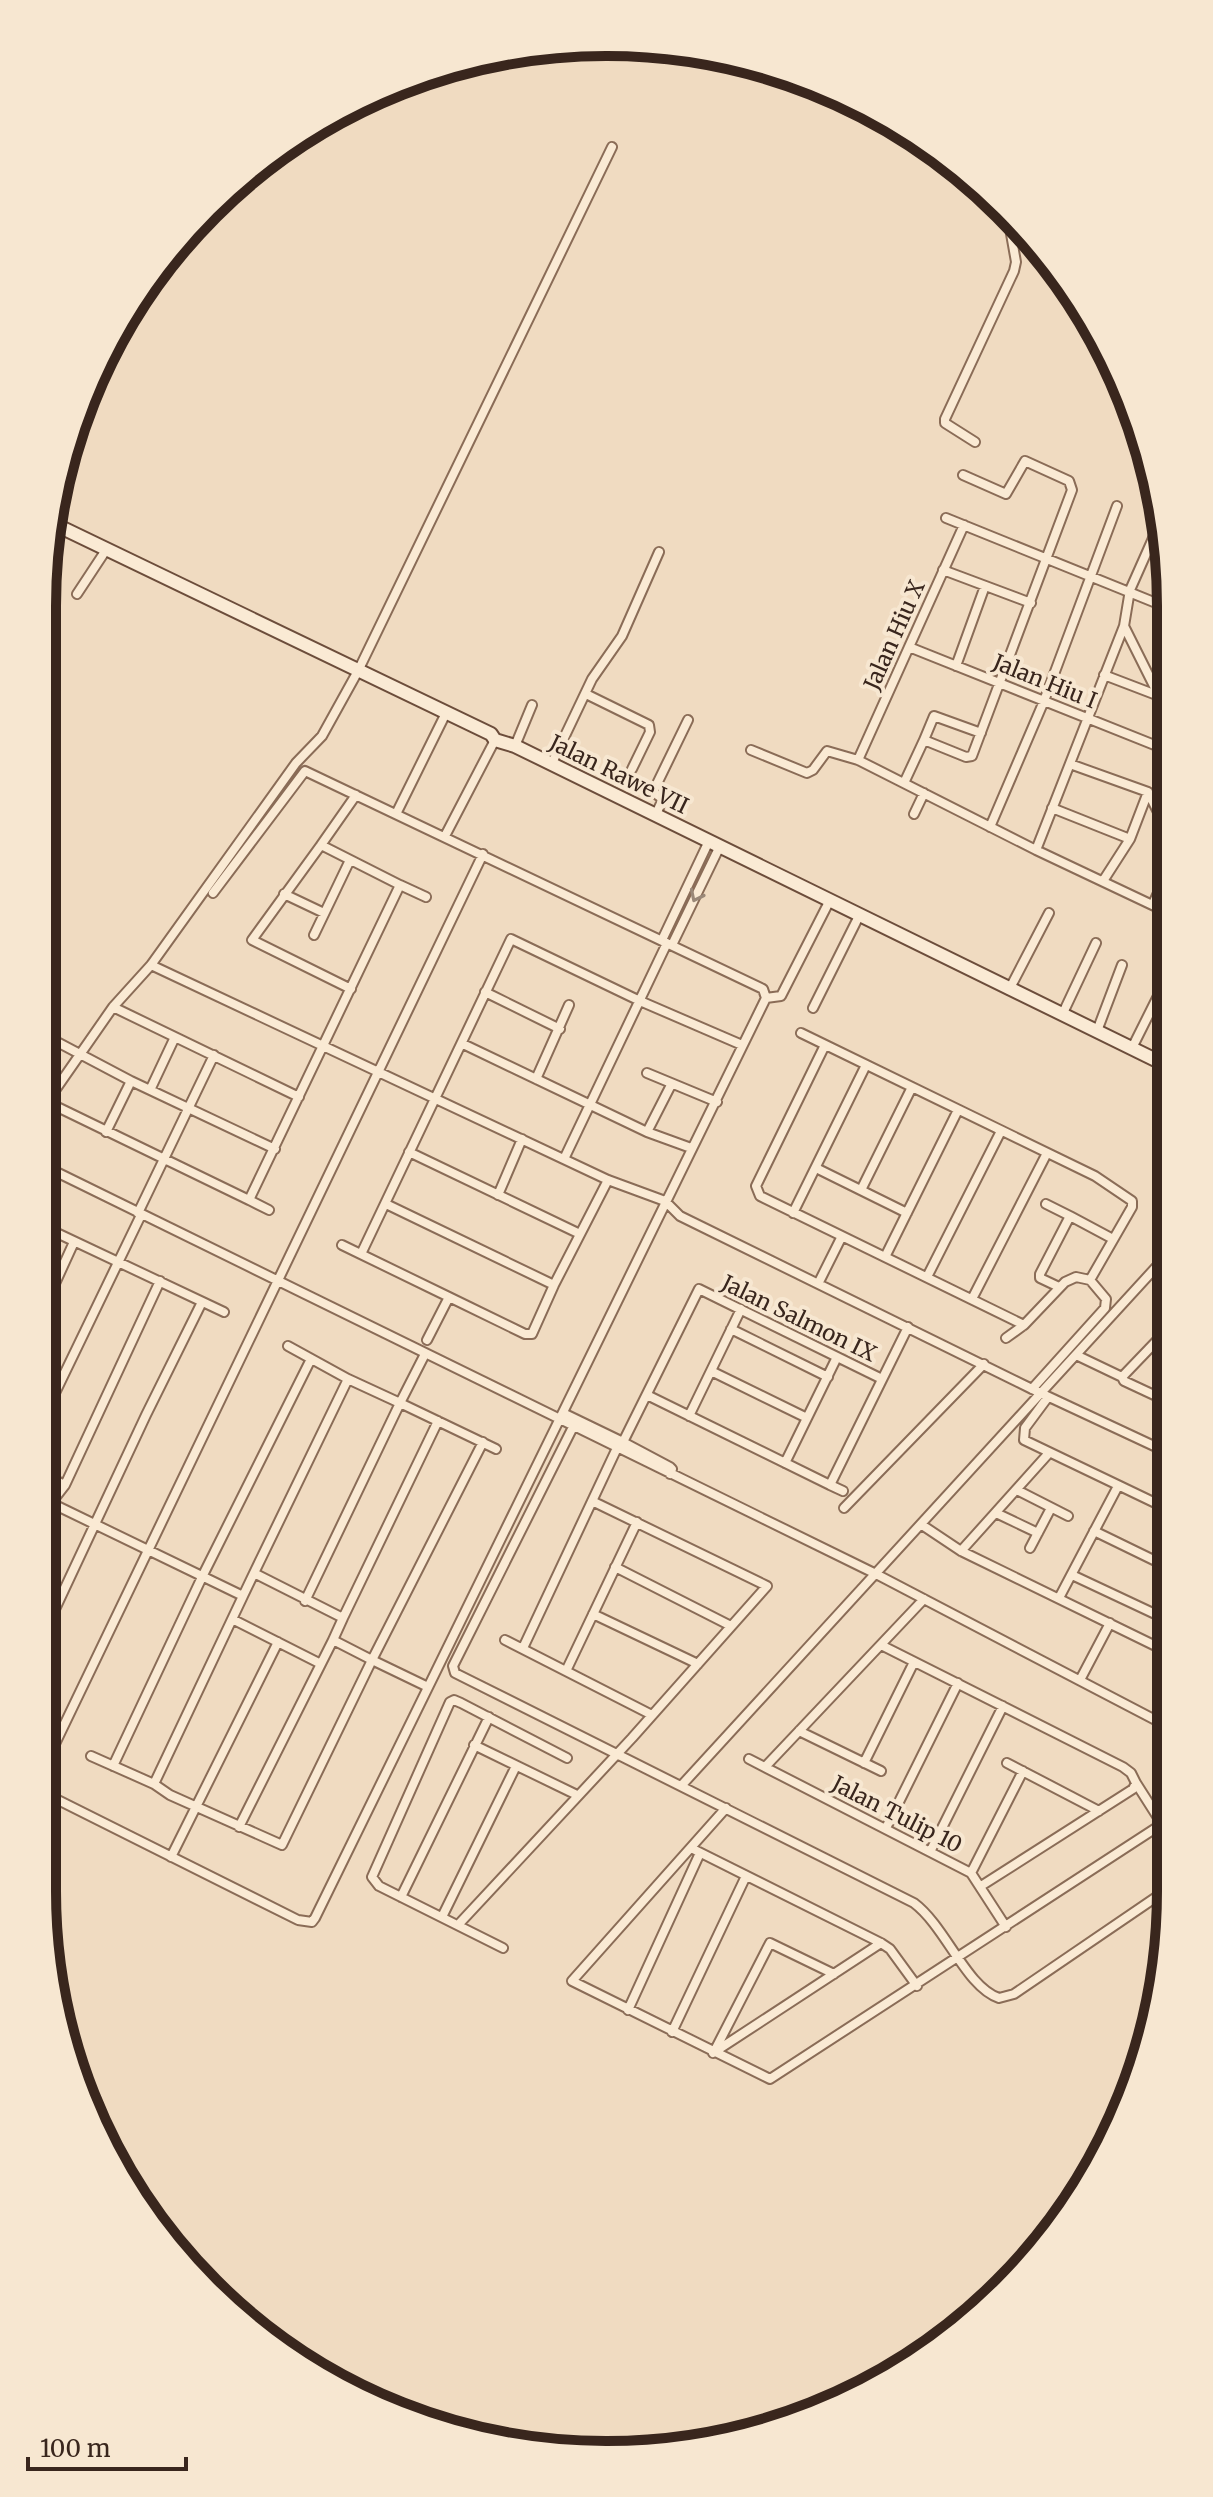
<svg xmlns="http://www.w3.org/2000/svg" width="1213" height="2497" font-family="Merriweather,serif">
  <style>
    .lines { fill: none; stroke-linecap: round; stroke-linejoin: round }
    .minor-casing { stroke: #8a6c57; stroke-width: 12 }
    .secondary-casing { stroke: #6c4d3b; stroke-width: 16 }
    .minor { stroke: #faead4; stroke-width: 8 }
    .secondary { stroke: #faead4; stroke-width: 12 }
    .oneway { stroke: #9a8878 }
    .labels { text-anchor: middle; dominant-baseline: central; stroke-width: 8; stroke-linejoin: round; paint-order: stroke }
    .street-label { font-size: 22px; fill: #39261d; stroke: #f7e7d1 }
    .rim { fill: none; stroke: #39261d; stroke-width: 10 }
  </style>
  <rect width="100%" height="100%" fill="#f0dbc1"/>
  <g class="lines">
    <g class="minor-casing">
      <path id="minor" d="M975 442 945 423V419L1014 271 1016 262 1008 217
        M946 518 1166 607
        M943 570 1031 603
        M77 594 106 550
        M1124 626 1167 712
        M909 647 1167 750
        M956 666 985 586
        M1104 675 1159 696
        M586 694 649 725 650 732 632 769
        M924 740 934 716 981 733
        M515 746 532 705
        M751 750 807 773 813 770 827 751 858 760 1036 850 1167 912
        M858 760 964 525
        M552 763 592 679 622 636 659 552
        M1070 764 1148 792 1167 830
        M904 783 924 740 966 757 972 756 1072 490 1069 481 1025 461 1006 494 963 475
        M1052 808 1130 839 1103 881
        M396 814 446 713
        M656 814 663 799 653 792 688 720
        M914 814 924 793
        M990 827 1044 701 1117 506
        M445 836 495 740
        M1130 839 1148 792
        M321 845 356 795
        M1036 850 1124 626 1130 590 1162 518
        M400 885 426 897
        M284 894 324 913
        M1153 904 1167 873
        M314 935 350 860
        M662 940 709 841
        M672 945 720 846
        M151 965 608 1180 665 1201 680 1216 1032 1389 1169 1453
        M1009 990 1049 913
        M485 992 560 1029
        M766 998 781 996 830 900
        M113 1007 299 1097
        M813 1008 860 914
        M1063 1013 1096 943
        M1097 1031 1122 965
        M801 1033 1095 1176 1132 1201V1207L1090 1280 1106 1299 1105 1308 1032 1389
        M42 1034 131 1081 275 1149
        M463 1044 647 1132 691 1148
        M825 1045 756 1186 760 1196 1024 1325 1065 1282 1076 1277 1090 1280
        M1132 1048 1163 986
        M647 1073 717 1102
        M536 1079 569 1005
        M151 1088 175 1037
        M47 1102 249 1200 400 885 321 845 252 940 351 989
        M42 1109 113 1007 151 965 296 763 322 736 358 671 612 147
        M106 1132 131 1081
        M647 1132 671 1085
        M409 1152 580 1234
        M564 1159 667 943
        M42 1165 876 1574 1165 1725 1170 1733
        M816 1168 907 1213
        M861 1190 912 1087
        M498 1195 522 1139
        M249 1200 269 1210
        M386 1204 554 1285
        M1046 1204 1070 1216
        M138 1213 214 1055
        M793 1213 866 1065
        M42 1226 224 1312
        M342 1245 449 1297
        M361 1254 511 939 640 1001 742 1045
        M885 1257 958 1110
        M927 1277 1001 1131
        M819 1282 842 1236
        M1059 1287 1040 1278V1274L1070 1216 1113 1239
        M972 1299 1047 1153
        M42 1312 74 1242
        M1169 1328 1122 1377 1124 1381 1169 1402
        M731 1329 828 1377
        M1006 1338 1024 1325
        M427 1340 449 1297 525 1334H532L554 1285 608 1180
        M1155 1343 1169 1350
        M288 1346 348 1379 400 1403 305 1601
        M425 1354 400 1403 496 1449
        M1076 1355 1122 1377
        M711 1371 807 1418
        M647 1395 830 1485 908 1327
        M1048 1397 1025 1428 1024 1440 1170 1510
        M563 1413 623 1442
        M689 1416 741 1309
        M42 1420 141 1215
        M573 1427 453 1666 455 1673 914 1903C946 1927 966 1987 999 1998L1014 1994 1171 1887
        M785 1463 837 1357
        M42 1474 65 1485 51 1503 243 1596 254 1573 343 1618 438 1421
        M670 1474 672 1469 670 1467 623 1442 699 1289 882 1379
        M65 1485 160 1281
        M830 1485 843 1491
        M1017 1490 1068 1516
        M844 1508 984 1364
        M996 1513 1038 1533
        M42 1524 51 1503
        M922 1525 961 1551 1170 1653
        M1094 1531 1170 1568
        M1030 1548 1051 1508
        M961 1551 1049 1453
        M615 1567 731 1626
        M254 1573 348 1379
        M1072 1575 1170 1621
        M243 1596 154 1784 170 1795 282 1845 372 1660 428 1687
        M1059 1598 1118 1486
        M593 1614 698 1664
        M234 1620 321 1664
        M42 1637 146 1415 202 1302
        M333 1640 343 1618
        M505 1640 652 1715
        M881 1645 1123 1767 1131 1773 1136 1783 1133 1789 981 1886
        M523 1648 617 1448
        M566 1671 637 1522
        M1080 1680 1110 1623
        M799 1731 881 1771
        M474 1745 577 1795
        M91 1756 154 1784
        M749 1759 971 1873 1006 1927
        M864 1763 914 1662
        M1007 1763 1099 1811
        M113 1766 203 1575 311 1359
        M765 1767 924 1599
        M42 1771 483 854
        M1136 1783 1171 1838
        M681 1786 1169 1253
        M42 1792 298 1920 312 1922 315 1918 766 998 763 989 305 771 213 893
        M726 1808 572 1981 770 2079 1162 1824
        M239 1827 333 1640 372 1660 483 1442
        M886 1828 958 1683
        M691 1848 881 1943 890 1949 917 1986
        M931 1850 1003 1706
        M171 1857 278 1642
        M971 1873 1023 1771
        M401 1897 489 1717
        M442 1917 516 1766
        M458 1925 632 1738 767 1586 592 1501
        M503 1948 379 1886 372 1877 450 1702 454 1700 461 1703 567 1758
        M628 2010 700 1853
        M672 2032 746 1876
        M714 2052 770 1943 834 1974
        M713 2053 881 1943"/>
    </g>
    <g class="secondary-casing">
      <path id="secondary" d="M50 522 491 734 495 740 515 746 1168 1066"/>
    </g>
    <use href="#minor" class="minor"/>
    <use href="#secondary" class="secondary"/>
  </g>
  <defs><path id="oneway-chevron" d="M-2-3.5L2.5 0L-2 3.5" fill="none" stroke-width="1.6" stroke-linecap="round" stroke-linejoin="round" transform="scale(2)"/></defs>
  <use class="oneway" href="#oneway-chevron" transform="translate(696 896) rotate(116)"/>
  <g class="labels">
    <g class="street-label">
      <text transform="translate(894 635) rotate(-66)">Jalan Hiu X</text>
      <text transform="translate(1045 681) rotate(22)">Jalan Hiu I</text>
      <text transform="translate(619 774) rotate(26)">Jalan Rawe VII</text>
      <text transform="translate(799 1318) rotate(26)">Jalan Salmon IX</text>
      <text transform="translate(897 1814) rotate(27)">Jalan Tulip 10</text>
    </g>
  </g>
  <path d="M0 0H1213V2497H0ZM606 56H607A550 550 0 0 1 1157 606V1891A550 550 0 0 1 607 2441H606A550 550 0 0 1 56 1891V606A550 550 0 0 1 606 56Z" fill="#f7e7d1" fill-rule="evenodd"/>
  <path class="rim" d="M606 56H607A550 550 0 0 1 1157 606V1891A550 550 0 0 1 607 2441H606A550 550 0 0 1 56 1891V606A550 550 0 0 1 606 56Z"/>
  <path d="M28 2457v12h158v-12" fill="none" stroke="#39261d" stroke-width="4"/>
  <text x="40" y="2457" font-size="24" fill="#39261d" stroke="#f7e7d1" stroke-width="6" paint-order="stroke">100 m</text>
</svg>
